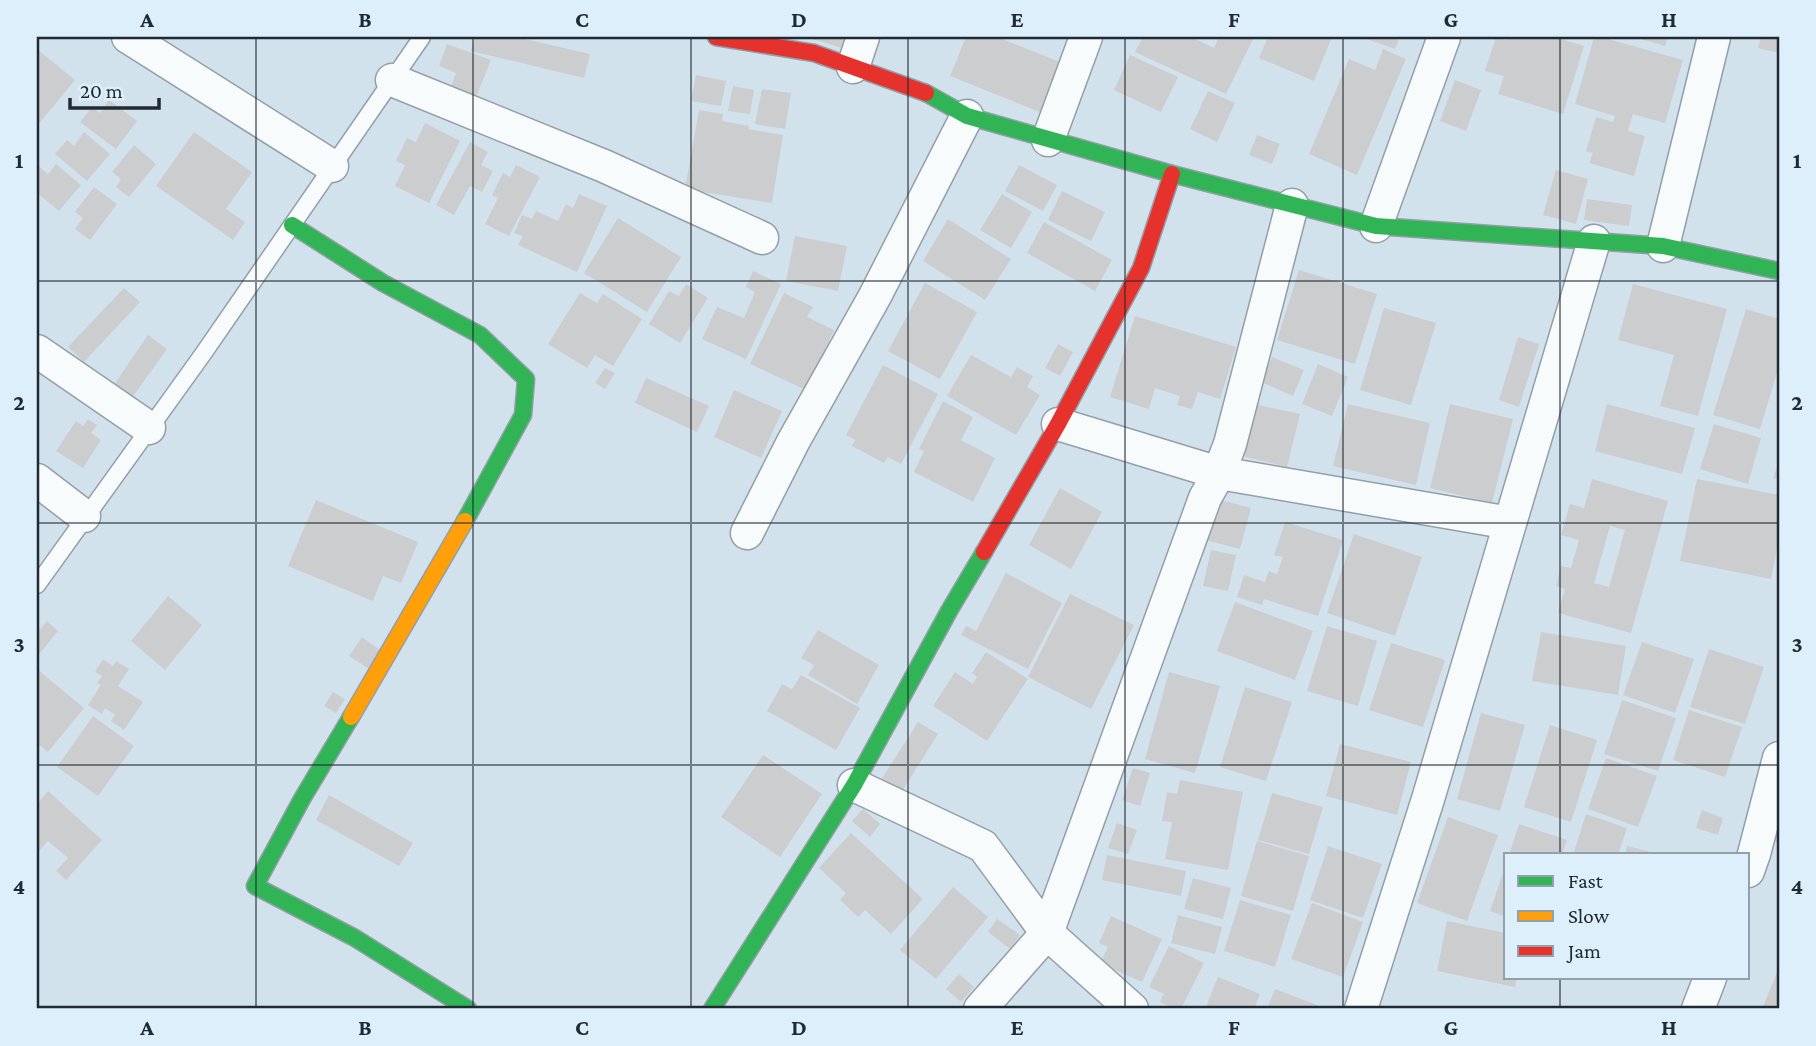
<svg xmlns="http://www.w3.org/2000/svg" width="1816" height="1046" font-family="'Crimson Pro',serif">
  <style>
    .building { fill: #cccdcf; fill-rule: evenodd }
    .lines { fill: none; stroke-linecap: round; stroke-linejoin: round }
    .lane-casing { stroke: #939fa8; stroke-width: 19 }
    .street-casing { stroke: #939fa8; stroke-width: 35 }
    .fast-casing { stroke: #939fa8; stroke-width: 19 }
    .slow-casing { stroke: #939fa8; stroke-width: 19 }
    .jam-casing { stroke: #939fa8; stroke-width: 19 }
    .lane { stroke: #f8fbfc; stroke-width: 16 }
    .street { stroke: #f8fbfc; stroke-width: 32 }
    .fast { stroke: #30b455; stroke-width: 16 }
    .slow { stroke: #ff9f0a; stroke-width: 16 }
    .jam { stroke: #e5322d; stroke-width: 16 }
    .grid { fill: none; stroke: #202a32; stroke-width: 2; stroke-opacity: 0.55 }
    .neatline { fill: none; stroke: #202a32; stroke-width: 2.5 }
    .grid-label { font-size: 23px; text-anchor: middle; font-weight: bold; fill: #202a32 }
  </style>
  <rect width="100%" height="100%" fill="#d2e2ed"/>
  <path class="building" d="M475 37H516L590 54 584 78 471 51Z
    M806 37H845L842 48Z
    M966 37H997L1060 62 1040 112 950 76Z
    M1143 37H1197L1195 39 1214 48 1219 37H1254L1226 94 1135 52Z
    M1268 37H1332L1314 81 1259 58Z
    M1361 37H1400L1395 49Z
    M1496 37 1506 40 1507 37H1554L1584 46 1563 114 1498 94 1504 76 1485 71Z
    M1594 37H1601L1683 60 1665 123 1633 114 1628 131 1645 136 1634 176 1589 163 1593 153 1586 151 1596 117 1613 122 1615 116 1575 104Z
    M1634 37H1668L1665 46Z
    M1761 37H1779V53L1758 48Z
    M447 44 491 60 474 102 449 92 456 73 439 66Z
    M37 49 75 80 37 126Z
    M1383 49 1406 59 1357 175 1309 154 1349 59 1375 70Z
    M1130 55 1178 77 1161 112 1114 90Z
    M696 75 726 81 721 106 691 101Z
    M1455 80 1481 90 1466 131 1440 121Z
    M733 86 754 90 750 114 728 111Z
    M762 89 791 93 785 129 755 124Z
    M1208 91 1235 103 1217 142 1190 129Z
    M109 100 137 121 116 149 80 122 92 107 100 113Z
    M699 110 723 114 722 121 749 126 748 129 783 135 772 203 685 189Z
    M425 123 460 141 429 203 395 186 405 165 396 161 407 138 416 142Z
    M84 132 110 154 87 181 55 154 67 140 74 146Z
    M194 132 252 172 226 209 245 222 233 240 156 186Z
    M1257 135 1280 144 1272 164 1249 155Z
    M470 142 488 152 481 165 493 171 482 192 470 186 454 215 436 205Z
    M134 145 156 164 129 197 116 187 121 179 112 172Z
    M56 164 81 185 59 211 37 193V165L48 174Z
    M516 165 540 177 509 236 485 224 498 198 492 195 503 173 510 177Z
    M1019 165 1057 185 1043 211 1005 191Z
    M1556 170 1588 179 1576 224 1543 215Z
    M94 187 117 204 90 240 75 229 83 218 75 212Z
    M1062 191 1105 212 1091 241 1048 220Z
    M579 194 607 206 577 272 518 245 523 236 514 233 522 215 532 219 536 211 558 221 566 204 573 208Z
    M1002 194 1032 212 1011 248 980 230Z
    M1587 199 1632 205 1629 226 1584 220Z
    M618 218 681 257 647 312 584 273Z
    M948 219 1011 259 985 300 923 261Z
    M1044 222 1112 260 1095 291 1027 253Z
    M795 236 847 246 838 291 786 281Z
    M1299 270 1377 294 1355 364 1277 340Z
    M753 271 781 284 746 359 702 339 717 307 744 318 755 292 746 287Z
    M925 283 977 312 940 379 888 351Z
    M686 284 708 298 680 343 649 324 669 291 679 296Z
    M1633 284 1727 309 1698 416 1660 406 1674 355 1618 340Z
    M124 288 140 302 84 362 68 347Z
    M580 293 597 303 603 294 642 319 613 366 595 355 587 368 548 344Z
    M784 293 813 307 807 317 834 330 806 390 750 364Z
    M1384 308 1436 323 1411 405 1360 390Z
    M1746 309 1779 319V366L1760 429 1713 415Z
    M1135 316 1236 347 1220 399 1198 392 1192 409 1177 405 1180 396 1155 388 1149 409 1110 397Z
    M148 335 167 349 131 399 113 386Z
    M1518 337 1539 344 1519 407 1499 400Z
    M1058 344 1073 352 1060 376 1045 368Z
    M971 355 1011 377 1017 367 1033 376 1027 387 1040 395 1016 435 947 396Z
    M1272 357 1304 370 1293 396 1261 382Z
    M1318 364 1348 377 1332 416 1302 404Z
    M883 365 938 394 901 464 888 457 884 463 852 446 855 440 846 435Z
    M605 368 615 373 605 389 595 383Z
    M646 378 709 406 697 432 635 403Z
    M734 390 782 411 761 458 714 437Z
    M943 401 973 417 961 440 995 458 973 502 914 472 924 451 919 449Z
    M1254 404 1300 414 1287 467 1242 456Z
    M1348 404 1430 423 1416 485 1333 466Z
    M1450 404 1513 419 1492 503 1430 488Z
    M1607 404 1695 428 1682 474 1595 451Z
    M88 419 97 425 91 433 101 440 83 468 56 451 76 421 83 426Z
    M1714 424 1761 438 1748 484 1700 469Z
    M1779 461V480L1773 478Z
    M1592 479 1668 501 1631 633 1558 613 1565 589 1556 586 1561 566 1571 568 1579 540 1561 535 1570 504 1584 508ZM1610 526 1625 530 1609 587 1594 583Z
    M1697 479 1779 495V539L1771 579 1680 561Z
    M1060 488 1102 512 1071 569 1029 545Z
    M1213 498 1251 508 1240 549 1202 539Z
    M316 500 418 542 401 583 383 576 373 601 288 566Z
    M1285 522 1343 540 1318 616 1264 599 1262 605 1237 597 1244 575 1265 582 1269 571 1277 574 1283 557 1274 555Z
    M1354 534 1422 557 1395 636 1327 613Z
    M1211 550 1236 555 1228 591 1203 586Z
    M1006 573 1062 603 1028 669 961 635 966 626 976 631Z
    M1070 594 1134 625 1091 709 1028 677Z
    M168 596 202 625 165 670 131 641Z
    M1235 602 1313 631 1295 680 1217 651Z
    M47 621 58 631 37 657V633Z
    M1327 626 1377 641 1358 706 1307 691Z
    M818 630 879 665 857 704 808 675 814 665 801 658Z
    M1541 632 1626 646 1618 695 1532 681Z
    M362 637 380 650 368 668 349 656Z
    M1642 642 1694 659 1675 713 1623 695Z
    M1391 643 1445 660 1423 727 1369 710Z
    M1709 649 1764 667 1745 724 1690 707Z
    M986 652 1028 679 987 741 933 706 955 672 973 684 977 677 972 673Z
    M103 659 113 666 116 661 129 669 118 686 143 702 124 730 111 721 115 715 105 708 102 714 88 705 101 685 97 683 102 676 95 672Z
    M37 669 84 708 48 752 37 743Z
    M1169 672 1220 686 1195 773 1145 759Z
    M801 675 860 708 836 750 767 711 782 684 792 689Z
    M1245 687 1292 702 1266 781 1220 767Z
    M333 692 345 699 336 713 324 706Z
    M1622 700 1676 718 1658 771 1604 754Z
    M1689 710 1742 727 1725 777 1673 760Z
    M1481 713 1525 725 1500 811 1457 799Z
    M93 716 134 746 98 796 57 767Z
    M918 722 938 734 901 793 881 780Z
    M1550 725 1597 740 1571 822 1524 807Z
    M1340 744 1411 762 1397 815 1326 796Z
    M763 755 822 794 780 857 721 817Z
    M1606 758 1657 776 1638 827 1588 809Z
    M1133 768 1150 773 1140 806 1122 800Z
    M1180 780 1243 792 1228 870 1165 859 1172 822 1162 821 1167 792 1177 794Z
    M48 791 102 840 66 880 56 871 68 858 48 841 37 853V804Z
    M1272 793 1323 807 1309 854 1258 840Z
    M329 795 413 843 399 866 316 820Z
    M863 809 880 824 870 837 852 821Z
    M1702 810 1723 818 1718 835 1696 828Z
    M1586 814 1627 828 1618 855H1573Z
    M1448 817 1498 835 1467 921 1417 903Z
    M1779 817V842L1773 841Z
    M1117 823 1137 830 1128 854 1108 848Z
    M1519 824 1567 840 1562 855H1509Z
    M851 833 923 899 891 934 865 910 858 917 840 900 846 893 819 868Z
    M1257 841 1309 856 1293 911 1241 896Z
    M1328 846 1382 864 1363 918 1310 900Z
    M1627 846 1660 854V855H1625Z
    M1107 855 1186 871 1181 896 1102 880Z
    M1506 864V917L1490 911Z
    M1193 878 1231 888 1223 919 1184 909Z
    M953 887 988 917 936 979 900 950Z
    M1240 900 1291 915 1275 967 1224 951Z
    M1312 903 1363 922 1343 977 1291 959Z
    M1178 915 1222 927 1215 954 1171 943Z
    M1111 916 1162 939 1142 982 1100 963 1108 947 1099 943Z
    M997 919 1020 935 1010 949 988 932Z
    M1447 921 1506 933V978H1517L1515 987 1437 971Z
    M1169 946 1204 963 1181 1009H1175L1160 1002 1164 994 1149 987Z
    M1779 967V1009H1762Z
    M959 974 974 987 961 1002 946 989Z
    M1218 977 1260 994 1254 1009H1205Z
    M1275 989 1327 1009H1267Z"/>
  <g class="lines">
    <g class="lane-casing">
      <path id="lane" d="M37 585 203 354 422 37"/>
    </g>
    <g class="street-casing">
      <path id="street" d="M128 37 332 166
        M853 67 863 37
        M392 80 604 166 762 238
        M1048 140 1086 37
        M1376 226 1444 37
        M1663 246 1714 37
        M37 351 149 428
        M1058 424 1219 473 1510 523
        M37 480 84 516
        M747 533 793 442 875 296 967 116
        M854 785 983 846 1047 933 980 1009
        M1748 871 1754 854 1779 758
        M1132 1009 1047 933 1205 498 1219 473 1230 444 1292 205
        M1361 1009 1428 799 1594 241
        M1698 1009 1710 978"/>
    </g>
    <g class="fast-casing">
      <path id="fast" d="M926 93 967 116 1172 174 1376 226 1663 246 1779 271
        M292 225 383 283 480 335 526 379 523 415 465 521
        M351 717 302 799 255 886 355 938 468 1009
        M712 1009 854 785 949 611 984 552"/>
    </g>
    <g class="slow-casing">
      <path id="slow" d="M351 717 465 521"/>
    </g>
    <g class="jam-casing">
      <path id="jam" d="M716 37 814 53 926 93
        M984 552 1058 424 1141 268 1172 174"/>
    </g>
    <use href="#lane" class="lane"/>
    <use href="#street" class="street"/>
    <use href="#fast" class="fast"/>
    <use href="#slow" class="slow"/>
    <use href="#jam" class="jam"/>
  </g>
  <path class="grid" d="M256 37V1009M473 37V1009M691 37V1009M908 37V1009M1125 37V1009M1343 37V1009M1560 37V855M37 281H1779M37 523H1779M37 765H1779M1560 978V1009"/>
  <rect width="1816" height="1046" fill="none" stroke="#deeffc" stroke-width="77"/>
  <rect x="1504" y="853" width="245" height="126" fill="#deeffc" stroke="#92a0ab" stroke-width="2"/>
  <rect x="1518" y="876" width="35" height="10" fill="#30b455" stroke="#92a0ab" stroke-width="2"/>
  <text x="1568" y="888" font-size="21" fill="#202a32">Fast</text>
  <rect x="1518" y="911" width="35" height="10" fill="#ff9f0a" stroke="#92a0ab" stroke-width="2"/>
  <text x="1568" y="923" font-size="21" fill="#202a32">Slow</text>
  <rect x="1518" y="946" width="35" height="10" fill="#e5322d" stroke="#92a0ab" stroke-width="2"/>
  <text x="1568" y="958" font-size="21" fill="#202a32">Jam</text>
  <path d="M70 98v10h89v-10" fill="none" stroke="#202a32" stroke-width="3.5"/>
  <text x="80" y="98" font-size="21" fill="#202a32" stroke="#deeffc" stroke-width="5" paint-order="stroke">20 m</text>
  <rect x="38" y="38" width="1740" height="969" class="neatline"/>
  <g class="grid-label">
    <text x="147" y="27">A</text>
    <text x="365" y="27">B</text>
    <text x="582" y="27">C</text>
    <text x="799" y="27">D</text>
    <text x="1017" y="27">E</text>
    <text x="1234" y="27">F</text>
    <text x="1451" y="27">G</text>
    <text x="1669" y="27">H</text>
    <text x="19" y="168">1</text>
    <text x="1797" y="168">1</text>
    <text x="19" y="410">2</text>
    <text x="1797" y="410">2</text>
    <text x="19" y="652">3</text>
    <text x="1797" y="652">3</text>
    <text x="19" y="894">4</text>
    <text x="1797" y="894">4</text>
    <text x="147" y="1035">A</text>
    <text x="365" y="1035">B</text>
    <text x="582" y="1035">C</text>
    <text x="799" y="1035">D</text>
    <text x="1017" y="1035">E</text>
    <text x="1234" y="1035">F</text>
    <text x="1451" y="1035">G</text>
    <text x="1669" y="1035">H</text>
  </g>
</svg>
